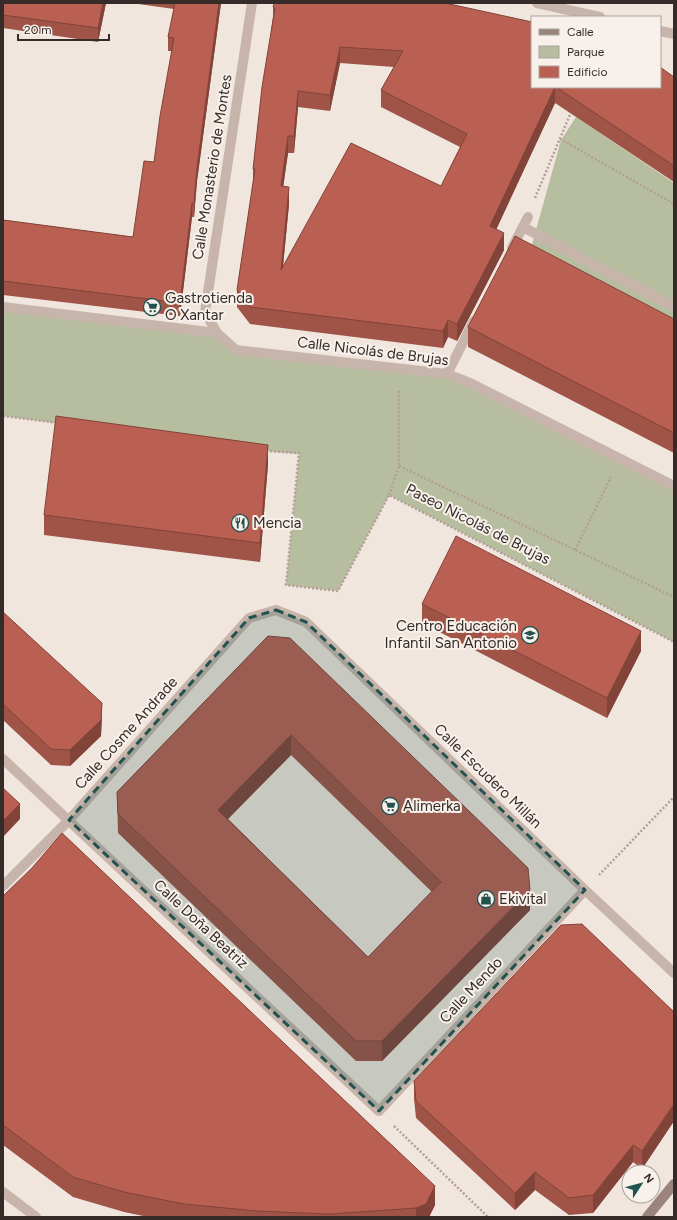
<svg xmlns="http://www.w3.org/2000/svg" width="677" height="1220" font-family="Figtree,sans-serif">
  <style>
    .green { fill: #b7be9f }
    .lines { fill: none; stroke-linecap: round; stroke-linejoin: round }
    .path { stroke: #b39f95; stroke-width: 2.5; stroke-dasharray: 2 2; stroke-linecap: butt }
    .lane { stroke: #c7b5ab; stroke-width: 10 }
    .street { stroke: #c7b5ab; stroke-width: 10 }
    .secondary { stroke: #9a847c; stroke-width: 10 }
    .wall { fill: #a05347; fill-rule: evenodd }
    .shaded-wall { fill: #824339 }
    .building { fill: #ba6052; stroke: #824339; fill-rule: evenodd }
    .marked { fill: #235351; fill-opacity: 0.2; stroke: #235351; stroke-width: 3; stroke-dasharray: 8 5; stroke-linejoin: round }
    .labels { text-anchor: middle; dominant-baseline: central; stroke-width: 4; stroke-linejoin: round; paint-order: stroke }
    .street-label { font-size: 15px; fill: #352c29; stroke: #f8f0ea }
    .poi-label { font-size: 15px; fill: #352c29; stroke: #f8f0ea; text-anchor: start }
  </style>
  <rect width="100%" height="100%" fill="#f0e6de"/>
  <path class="green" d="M576 117 674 183V338L527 262 561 140Z
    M3 307 217 333 236 350 447 374 674 486V642L389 495 338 591 286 585 299 454 275 452 3 416Z"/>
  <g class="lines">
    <path class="path" d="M560 139 674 204
      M535 198 572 110
      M3 416 58 423
      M266 451 299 453 286 585 338 591 389 495 674 642
      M399 466 674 597
      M389 495 399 466V389
      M575 550 611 477
      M599 875 674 797
      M394 1126 488 1217"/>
    <path class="lane" d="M512 248 528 217
      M3 307 217 333
      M447 374 474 321"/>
    <path class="street" d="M252 3 205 312 217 333 236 350 447 374 470 383 674 486
      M537 3 600 17
      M660 31 674 34
      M523 227 674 307
      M3 759 379 1111 585 890
      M3 886 69 820 249 618 276 610 306 622 585 890 674 973
      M3 1192 36 1217"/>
    <path class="secondary" d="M647 1217 674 1184"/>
  </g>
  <path class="wall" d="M3 3H106L98 42 3 28Z
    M131 3H221L197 181 194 217H192L180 316 3 295V220L133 237 154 162 172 51H168V37L174 9Z
    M273 7 532 87H660L674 77V182L555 103 496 229 504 250 457 341 448 337 443 348 250 324 237 307V290L253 184V169L273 17ZM340 63 394 67 381 90V107L460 147 441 186 283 266 289 204 283 186 288 153H294L298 107 330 111Z
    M674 319V453L468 347V327Z
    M268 464 260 562 44 535V515Z
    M422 604 641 651 607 718 422 623Z
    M3 612 102 719 101 736 70 766 51 765 3 720Z
    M268 636 530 910 382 1061H356L118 833 117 792ZM291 755 432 892 368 957 228 819Z
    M3 896 435 1205 429 1217H148L124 1212 73 1197 3 1145Z
    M674 1012V1121L642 1169 633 1162 593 1213 569 1215 535 1190 515 1210 416 1118 414 1099V1081Z"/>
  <path class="shaded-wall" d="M103 3H106L98 42V28Z
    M219 3H221L197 181 194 217V203L197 167Z
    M340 47V63L330 111V95Z
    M555 87V103L490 243V226Z
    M298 91V107L294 153V136Z
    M288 136V153L281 203V186Z
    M289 187V204L281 287V270Z
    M192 203V217L180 316V303Z
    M504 233V250L457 341V324Z
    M448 320V337L443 348V331Z
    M268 445V464L260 562V543Z
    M641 631V651L607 718V698Z
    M102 703 101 736 70 766V750Z
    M291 735V755L218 829V810Z
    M20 804V819L3 837V821Z
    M530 890V910L382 1061V1041Z
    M674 1104V1121L642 1169V1151Z
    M633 1145V1162L593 1213V1195Z
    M535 1172V1190L515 1210V1193Z
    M435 1186V1205L429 1217H416V1208Z"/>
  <path class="building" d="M3 3H103L98 28 3 15Z
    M175 3H219L197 167 194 203H192L180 303 3 281V220L133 237 144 161 154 162 160 116 174 38 168 37Z
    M274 3H445L532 22V87H555L490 226 504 233 457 324 448 320 443 331 250 307 237 290 255 169H253L262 87 275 8 273 7ZM340 47 403 51 381 90 467 134 441 186 351 143 281 270 289 187 281 186 288 136H294L298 91 330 95Z
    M660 67 674 77V166L556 87H660Z
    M515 236 674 319V433L468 327Z
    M56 416 268 445 260 543 44 515Z
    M456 536 641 631 607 698 422 604Z
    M3 612 102 703 101 720 70 750 51 749 3 704Z
    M268 636 290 638 528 868 530 890 382 1041H356L118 814 117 792ZM291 735 441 882 368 957 218 810Z
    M3 788 20 804 3 821Z
    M62 833 435 1186 426 1204 416 1208 329 1214 257 1211 184 1204 124 1192 73 1177 3 1125V896L32 868Z
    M582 924 674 1012V1104L642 1151 633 1145 593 1195 569 1198 535 1172 515 1193 416 1101 414 1081 561 925Z"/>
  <path class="marked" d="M276 610 306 622 585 890 379 1111 69 820 249 618Z"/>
  <defs>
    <g id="supermarket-ring" transform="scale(0.9)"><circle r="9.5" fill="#f8f0ea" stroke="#235351" stroke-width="1.5"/><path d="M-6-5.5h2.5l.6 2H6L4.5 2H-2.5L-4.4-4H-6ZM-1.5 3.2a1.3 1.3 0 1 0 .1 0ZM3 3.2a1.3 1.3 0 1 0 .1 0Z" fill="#235351"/></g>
    <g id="restaurant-ring" transform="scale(0.9)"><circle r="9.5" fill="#f8f0ea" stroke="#235351" stroke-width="1.5"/><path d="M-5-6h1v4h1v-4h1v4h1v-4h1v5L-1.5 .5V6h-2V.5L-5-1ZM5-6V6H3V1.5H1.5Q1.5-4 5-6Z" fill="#235351"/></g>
    <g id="school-ring" transform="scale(0.9)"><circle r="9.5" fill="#f8f0ea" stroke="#235351" stroke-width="1.5"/><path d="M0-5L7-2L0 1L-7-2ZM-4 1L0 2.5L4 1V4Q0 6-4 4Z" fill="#235351"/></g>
    <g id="shop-ring" transform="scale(0.9)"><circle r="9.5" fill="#f8f0ea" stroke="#235351" stroke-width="1.5"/><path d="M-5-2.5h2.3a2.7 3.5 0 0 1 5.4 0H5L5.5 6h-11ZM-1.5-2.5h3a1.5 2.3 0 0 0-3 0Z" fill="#235351"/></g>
  </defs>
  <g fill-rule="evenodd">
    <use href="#supermarket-ring" x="152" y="307"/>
    <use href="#restaurant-ring" x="240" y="523"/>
    <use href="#school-ring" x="530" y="635"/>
    <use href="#supermarket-ring" x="390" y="806"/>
    <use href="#shop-ring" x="486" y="899"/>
  </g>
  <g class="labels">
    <g class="street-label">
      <text transform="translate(212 167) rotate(-81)">Calle Monasterio de Montes</text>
      <text transform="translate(373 351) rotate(7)">Calle Nicolás de Brujas</text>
      <text transform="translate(478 524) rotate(27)">Paseo Nicolás de Brujas</text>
      <text transform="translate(126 733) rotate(-48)">Calle Cosme Andrade</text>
      <text transform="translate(488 776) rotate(44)">Calle Escudero Millán</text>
      <text transform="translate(201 924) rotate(43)">Calle Doña Beatriz</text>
      <text transform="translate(471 990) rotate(-47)">Calle Mendo</text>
    </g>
    <g class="poi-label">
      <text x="165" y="298">Gastrotienda<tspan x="165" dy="17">O Xantar</tspan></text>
      <text x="253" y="523">Mencia</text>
      <text x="517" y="626" text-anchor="end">Centro Educación<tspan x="517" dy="17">Infantil San Antonio</tspan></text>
      <text x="403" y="806">Alimerka</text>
      <text x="499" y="899">Ekivital</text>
    </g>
  </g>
  <rect width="677" height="1220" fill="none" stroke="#352c29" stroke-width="8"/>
  <rect x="531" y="16" width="130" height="72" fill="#f8f0ea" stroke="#aaa29d"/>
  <rect x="539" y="29" width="20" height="6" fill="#9a847c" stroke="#aaa29d"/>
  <text x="567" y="36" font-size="12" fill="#352c29">Calle</text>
  <rect x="539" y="46" width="20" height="12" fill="#b7be9f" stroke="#aaa29d"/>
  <text x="567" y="56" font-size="12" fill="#352c29">Parque</text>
  <rect x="539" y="66" width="20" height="12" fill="#ba6052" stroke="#aaa29d"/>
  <text x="567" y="76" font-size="12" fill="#352c29">Edificio</text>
  <g transform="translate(641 1184) rotate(54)"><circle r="19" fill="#f8f0ea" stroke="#aaa29d"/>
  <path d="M0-3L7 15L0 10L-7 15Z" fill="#235351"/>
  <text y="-6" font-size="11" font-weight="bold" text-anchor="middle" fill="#352c29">N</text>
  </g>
  <path d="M18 34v6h91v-6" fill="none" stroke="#352c29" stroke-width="2"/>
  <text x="24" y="34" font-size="12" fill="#352c29" stroke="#f8f0ea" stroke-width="3" paint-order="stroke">20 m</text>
</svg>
